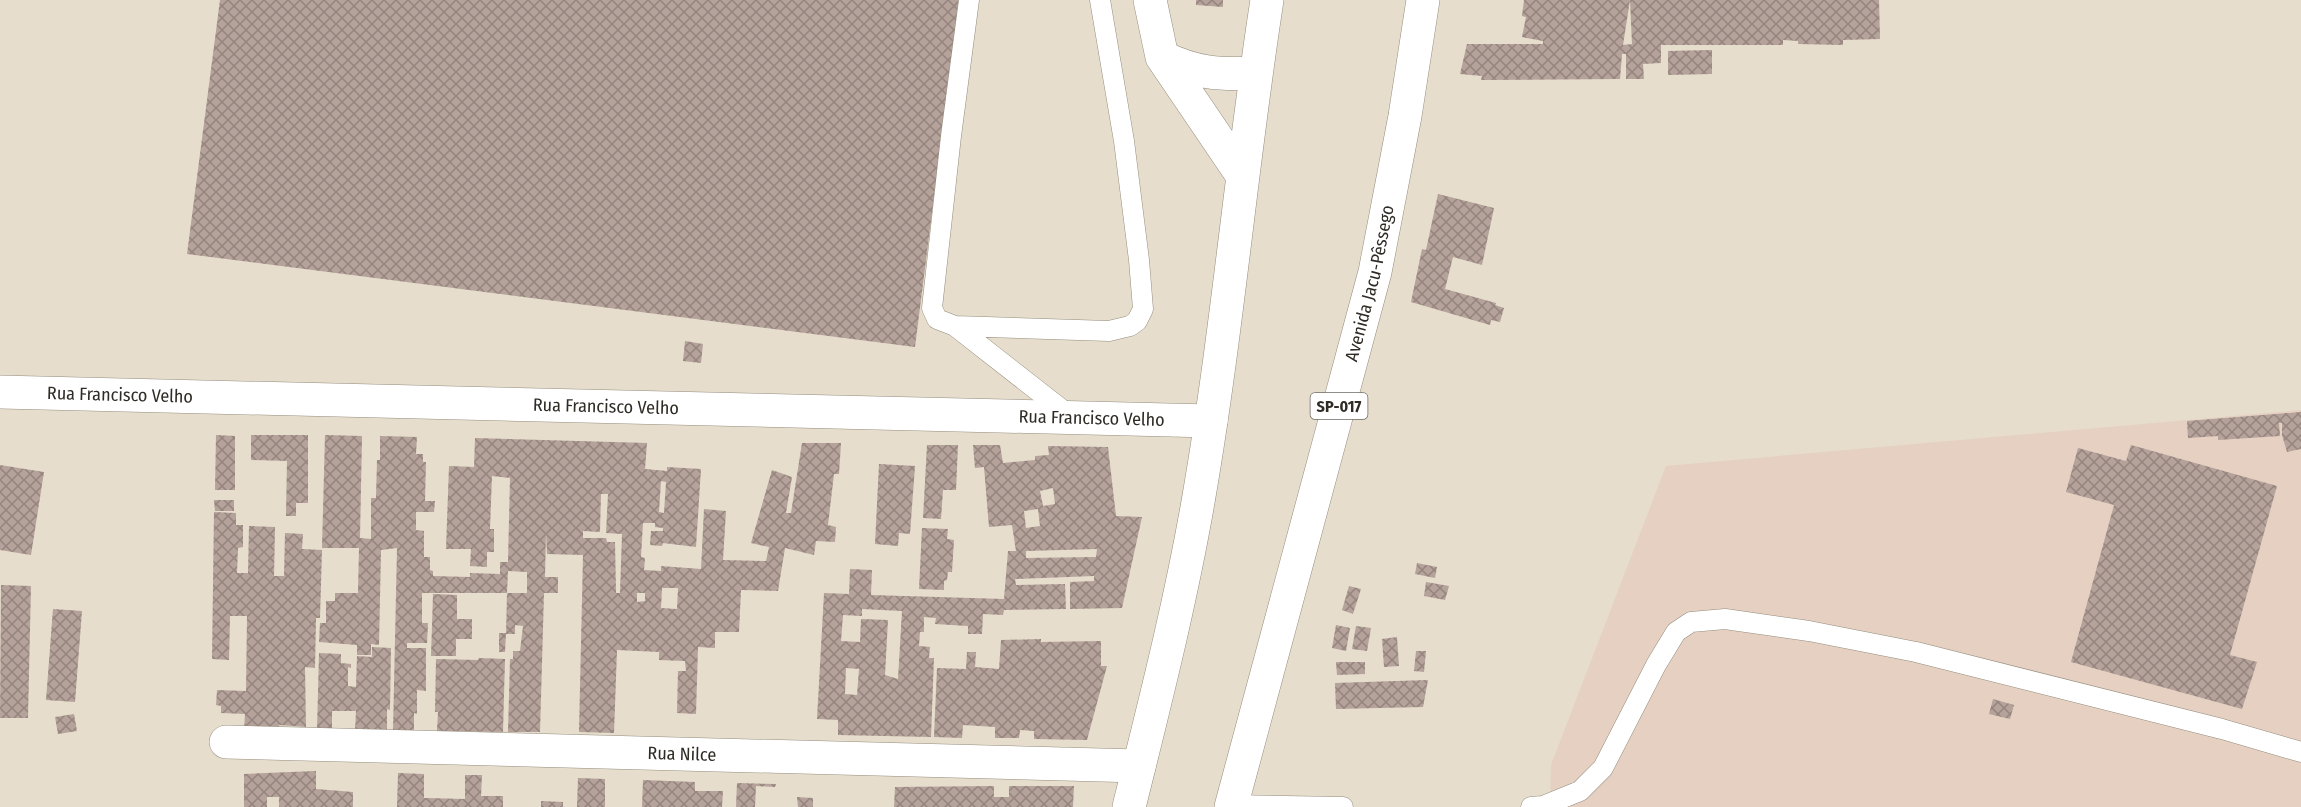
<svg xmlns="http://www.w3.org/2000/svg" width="2301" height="807" font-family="'Fira Sans Condensed',sans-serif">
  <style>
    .industrial { fill: #e5d0c2 }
    .building { fill: url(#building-cross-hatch); fill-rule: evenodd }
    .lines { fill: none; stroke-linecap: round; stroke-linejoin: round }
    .service-casing { stroke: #958d7d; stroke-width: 21 }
    .minor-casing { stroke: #958d7d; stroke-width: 34 }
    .tertiary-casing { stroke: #958d7d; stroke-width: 34 }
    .trunk-casing { stroke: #958d7d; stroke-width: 34 }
    .service { stroke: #fff; stroke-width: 20 }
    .minor { stroke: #fff; stroke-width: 33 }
    .tertiary { stroke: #fff; stroke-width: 33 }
    .trunk { stroke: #fff; stroke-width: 33 }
    .labels { text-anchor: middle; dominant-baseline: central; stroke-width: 4.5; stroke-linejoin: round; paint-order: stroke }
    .shield { fill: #fff; stroke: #6d6b66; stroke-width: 1.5 }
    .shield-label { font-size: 16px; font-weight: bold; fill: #2f2b25 }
    .street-label { font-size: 18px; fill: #2f2b25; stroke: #fff }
  </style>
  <defs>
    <pattern id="building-cross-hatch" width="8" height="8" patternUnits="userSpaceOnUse" patternTransform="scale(1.5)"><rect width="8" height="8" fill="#b5a29a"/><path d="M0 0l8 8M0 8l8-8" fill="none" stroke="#94847d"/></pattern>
  </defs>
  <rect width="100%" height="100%" fill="#e6ddcc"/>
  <path class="industrial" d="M2301 410V807H1550L1551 765 1666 466Z"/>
  <path class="building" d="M220 0H959L915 347 187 254Z
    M1196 0H1223V7L1196 5Z
    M1524 0H1879L1880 39 1843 40V45L1798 44V41L1783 40V45H1661V63L1643 64 1644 79H1626V54H1622L1620 79 1481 80 1482 76 1460 74 1467 44H1543V41L1522 37 1526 17 1522 16ZM1630 0 1632 44 1623 45Z
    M1712 50V74L1668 75V51Z
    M1438 194 1494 208 1482 265 1453 257 1445 289 1496 303 1495 305 1504 308 1500 322 1491 320 1490 325 1411 302 1422 249 1426 250Z
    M685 341 703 344 701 363 683 361Z
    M2301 412V449L2287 452 2282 435V423H2279L2280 436 2218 440V436L2188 438 2187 421Z
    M216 435 235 436V490H215Z
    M251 435H308V503H296V516H286L287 461 251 460Z
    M325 435 362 436 360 538 371 539V498H376L377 460H380V436L417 437 416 454H423V462H426L425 501H435L434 512H416V530L424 531V557H430V570L433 571V576L470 577V573L500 574V562H508L510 478 492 476 490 529H494V552H487V567L470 566 471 549H446L449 466 474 467 475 438 647 443 645 469 667 471V467L701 469 696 547 663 543 662 546 650 545 651 531H663V528L655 527V523H643L641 557 645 558 644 570 661 571V566L701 569 704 509 726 511 723 560 766 561 769 547 751 543 772 470 792 477 786 513H791L802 443H841L839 474H834L828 525 836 527 835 542 816 541 814 555 785 548 778 591 741 590 739 632H715V648L698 647 696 714 677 713 678 671H686L685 661 659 660V652L617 650 614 733 579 732 583 555 547 554 546 532 545 577H558V593H544L540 732H508L510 659H513V651H520L523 626 515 625V634H506L507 593H527V572L508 571 507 593H422V623H428L427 643H407V648H426V691L417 690V714L414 713V731H393L397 548 381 550 379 645 371 644V655H357V645L319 642 320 623H326V601H335V593H358L359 548H322ZM661 481 666 482 664 513 659 512ZM601 494H608L606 533 622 534 620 593H616L615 542H607L606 538H583V531L600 532ZM662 588H678L677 609 661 608ZM637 593H645V601L637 602Z
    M927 445H958L956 490H943L941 519 923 518Z
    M973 445H1000L1003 463 1035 460V456L1049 455 1048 446 1108 447 1116 516 1142 517 1122 608 1070 609V582L1094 581V576L1015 579 1016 585 1065 584 1066 609 1004 610 1003 615 983 614 982 634H968V626L935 624 936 618 924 617V632H920L919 646 930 647 929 658H934L931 737 838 735V720L817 719 824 593 849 594 850 569 872 570 871 595 1004 599 1008 551H1016L1012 525 989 527 984 467 975 468ZM1053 488 1055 504 1043 506 1040 491ZM1038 509 1040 526 1026 528 1024 511ZM1097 549 1096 557 1026 558V551ZM862 609 902 611 898 679 885 675 888 620 861 619 860 642 841 641 843 615 862 616ZM846 668 859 669 857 695 845 694Z
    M2131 445 2277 486 2230 655 2257 662 2242 709 2071 662 2114 505 2066 492 2078 448 2126 461Z
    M879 464 915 466 910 534 899 533 898 546 875 544Z
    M0 465 44 472 31 555 0 550Z
    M214 500H234V511H215Z
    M214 512 236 513V525H243V547L238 548 237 573H248L249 526 275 527 274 576H284L285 533 303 534 302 549 322 550 320 618H316L315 668 305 667 306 727 279 725 280 730H244L245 714 221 713V706L216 705 217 690 246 691 247 616H230L229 660 212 659Z
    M922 528 948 529 947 539 954 540 952 572H948L947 580 944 581V590L919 589Z
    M1417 563 1437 567 1435 578 1415 574Z
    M1426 582 1449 586 1445 600 1424 596Z
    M1 585 31 586 28 718H0Z
    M1349 586 1361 589 1353 614 1342 610Z
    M433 594 457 595V619H472V639H456V656H431Z
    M53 609 82 611 75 702 46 700Z
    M1336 625 1350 628 1346 651 1332 648Z
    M1356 626 1371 628 1367 651 1352 649Z
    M499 633H506L505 652H499Z
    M1397 637 1399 666 1384 667 1382 639Z
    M1041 639V642L1101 641V666H1107L1087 740 1034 739V731L1020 730 1019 738H995V727L963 725 962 738 934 737 937 668 966 669 967 652H976L975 667 999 669 1001 640Z
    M372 647 391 648 390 710 387 709V731H355L356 711H332V731L317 730 319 653 341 654V663L351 664V668L348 667V686L356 687 357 656 372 657Z
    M1416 651H1426L1424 672 1414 671Z
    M479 658 505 659 503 732 437 731 438 712H435L436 659 478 660Z
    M1336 662H1365V674L1337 675Z
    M1428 680 1423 707 1336 709 1335 683Z
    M1993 699 2014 705 2010 719 1989 714Z
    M74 714 77 731 58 734 55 717Z
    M316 771V789L353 792V807H279V797H267V807H244V774Z
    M398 773 424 774V798H428L465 799V775H482L481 796H503V807H397Z
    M578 778 605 779V807H577Z
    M643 780 695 782V791H723L722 807H642Z
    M737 783 776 784 775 787 756 786 755 807H736Z
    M994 786V797H1009V786H1074L1073 807H894L895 787Z
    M797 797 813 798V807H798Z
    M541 801 563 802V807H541Z"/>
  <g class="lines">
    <g class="service-casing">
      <path id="service" d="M969 0 951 136 932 308 937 319 955 326 1109 331 1130 326 1137 321 1143 309 1139 260 1124 141 1100 0
        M955 326 1070 416
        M1232 805 1343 807
        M1531 807 1543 806 1580 791 1603 768 1656 665 1676 632 1691 622 1725 619 1809 631 1916 652 2222 729 2301 752"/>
    </g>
    <g class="minor-casing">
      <g id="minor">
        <path id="s1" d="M0 392 1211 421"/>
        <path id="s2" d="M226 742 1139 766"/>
      </g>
    </g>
    <g class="tertiary-casing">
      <path id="tertiary" d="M1150 0 1162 57 1242 175
        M1162 57C1195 73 1219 75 1255 73"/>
    </g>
    <g class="trunk-casing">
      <g id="trunk">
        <path d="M1129 807C1154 706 1180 605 1198 502 1227 336 1241 167 1267 0"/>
        <path id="s3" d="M1231 807 1375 272 1405 116 1423 0"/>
      </g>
    </g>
    <use href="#service" class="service"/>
    <use href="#minor" class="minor"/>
    <use href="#tertiary" class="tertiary"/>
    <use href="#trunk" class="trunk"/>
  </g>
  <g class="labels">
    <rect class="shield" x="1310.5" y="393" width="57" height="26" rx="4.5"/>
    <g class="shield-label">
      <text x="1339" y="406">SP-017</text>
    </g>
    <g class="street-label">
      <text stroke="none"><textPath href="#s3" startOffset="542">Avenida Jacu-Pêssego</textPath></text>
      <text stroke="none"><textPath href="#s1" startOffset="120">Rua Francisco Velho</textPath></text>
      <text stroke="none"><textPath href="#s1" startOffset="606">Rua Francisco Velho</textPath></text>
      <text stroke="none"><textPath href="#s1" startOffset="1092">Rua Francisco Velho</textPath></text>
      <text stroke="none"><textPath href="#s2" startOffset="456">Rua Nilce</textPath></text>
    </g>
  </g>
</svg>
